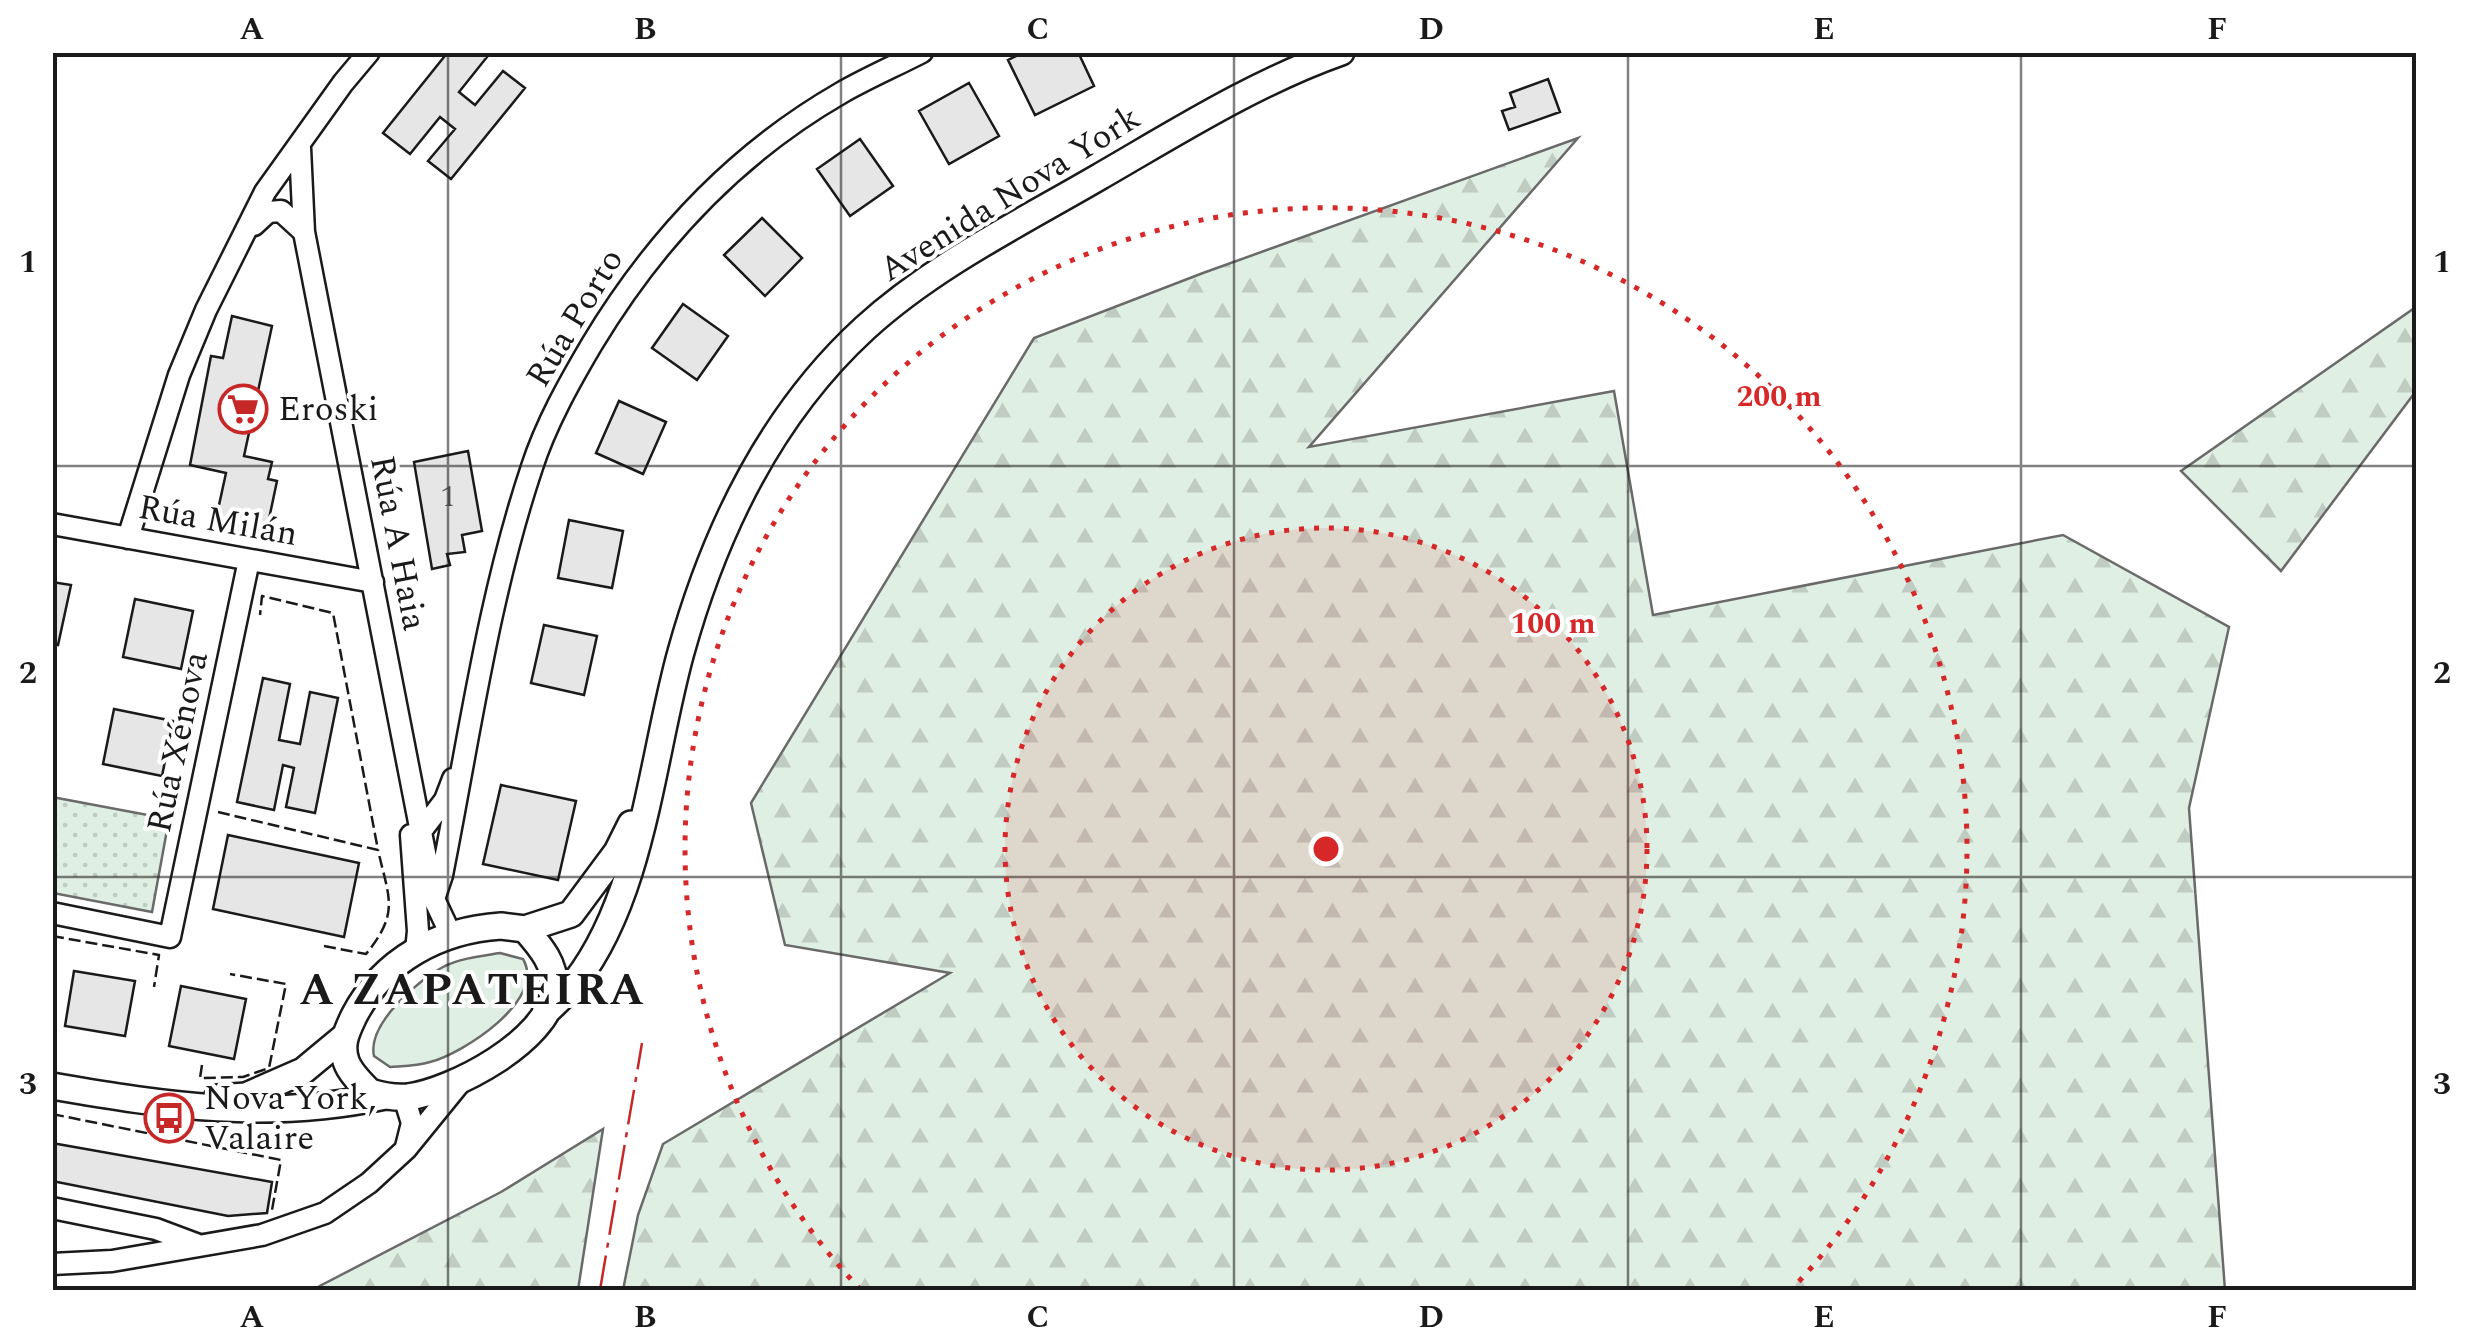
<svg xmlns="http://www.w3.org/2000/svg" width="2469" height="1343" font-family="Spectral,serif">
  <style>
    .green { fill: #e0efe3; stroke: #6a6a6a; stroke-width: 2.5 }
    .forest { fill: url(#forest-firs); stroke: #6a6a6a; stroke-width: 2.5 }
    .park { fill: url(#park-dots); stroke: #6a6a6a; stroke-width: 2.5 }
    .building { fill: #e6e6e6; stroke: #1a1a1a; stroke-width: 2.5 }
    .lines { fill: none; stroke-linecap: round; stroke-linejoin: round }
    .minor-casing { stroke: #1a1a1a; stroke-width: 25 }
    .tertiary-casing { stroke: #1a1a1a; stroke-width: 30 }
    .minor { stroke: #fff; stroke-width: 20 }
    .tertiary { stroke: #fff; stroke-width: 25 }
    .fence { stroke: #1a1a1a; stroke-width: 2.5; stroke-dasharray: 12 5; stroke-linecap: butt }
    .power { stroke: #c62828; stroke-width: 2.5; stroke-dasharray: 35 8 5 8; stroke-linecap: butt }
    .grid { fill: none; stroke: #1a1a1a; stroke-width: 2.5; stroke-opacity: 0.55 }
    .ring { fill: none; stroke: #d62828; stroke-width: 5; stroke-dasharray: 5 10 }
    .labels { text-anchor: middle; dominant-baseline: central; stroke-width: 8; stroke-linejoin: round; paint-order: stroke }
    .number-label { font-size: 30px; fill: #4d4d4d }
    .street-label { font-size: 35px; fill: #1a1a1a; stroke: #fff }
    .poi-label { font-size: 35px; fill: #1a1a1a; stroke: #fff; text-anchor: start }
    .district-label { font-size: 45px; font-weight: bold; letter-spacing: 2.5px; fill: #1a1a1a; stroke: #fff }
    .centre { fill: #d62828; stroke: #fff; stroke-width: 5 }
    .ring-label { font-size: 30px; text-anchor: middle; font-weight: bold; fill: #d62828; stroke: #fff; stroke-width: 8; stroke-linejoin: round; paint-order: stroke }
    .neatline { fill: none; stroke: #1a1a1a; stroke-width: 4 }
    .grid-label { font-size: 32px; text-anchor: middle; font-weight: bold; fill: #1a1a1a }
  </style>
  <defs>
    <pattern id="forest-firs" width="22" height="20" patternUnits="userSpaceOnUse" patternTransform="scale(2.5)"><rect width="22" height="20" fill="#e0efe3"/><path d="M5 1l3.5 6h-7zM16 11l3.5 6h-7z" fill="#c0ccc2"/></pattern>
    <pattern id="park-dots" width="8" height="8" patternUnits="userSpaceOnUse" patternTransform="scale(2.5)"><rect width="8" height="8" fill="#e0efe3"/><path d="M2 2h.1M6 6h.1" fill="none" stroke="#c0ccc2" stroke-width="1.8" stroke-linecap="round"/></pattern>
  </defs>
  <rect width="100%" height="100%" fill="#fff"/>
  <path class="green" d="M500 953 523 959C547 1000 462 1054 430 1062 417 1066 403 1066 390 1067L374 1056C367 1024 419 979 445 966 462 958 482 956 500 953Z"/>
  <path class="forest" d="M1578 138 1309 447 1614 391 1653 615 2063 535 2229 627 2189 808 2225 1290H623L638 1215 663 1144 950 973 785 945 751 803 1034 338 1203 273Z
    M2416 307V391L2281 571 2181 471Z
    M603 1129 578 1290H312L501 1192Z"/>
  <path class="park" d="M52 797 169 819 152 912 53 893Z"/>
  <path class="building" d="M448 52H481L487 57 459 92 475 105 503 71 525 88 451 179 428 161 455 129 440 117 410 154 383 133Z
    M1024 52H1078L1094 86 1035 115 1008 60Z
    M1548 79 1560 112 1509 130 1502 111 1515 107 1510 93Z
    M969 83 999 136 949 164 919 111Z
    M860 139 893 186 850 216 817 169Z
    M762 218 802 258 765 296 724 255Z
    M683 304 728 336 697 380 652 348Z
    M232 316 272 326 244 456 272 462 268 479 277 481 265 538 214 528 226 473 190 465 211 356 223 358Z
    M619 401 666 422 643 474 596 453Z
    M468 451 482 531 462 535 465 552 447 554 450 565 432 569 414 462Z
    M569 520 623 531 612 588 558 578Z
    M52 582 71 585 58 645 52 644Z
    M135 599 193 611 181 669 123 657Z
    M544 625 597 636 584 695 531 683Z
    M263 678 290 684 279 740 300 744 310 692 338 698 315 813 286 807 294 768 283 765 274 810 237 802Z
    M114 709 173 721 162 776 103 764Z
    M501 785 576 801 558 880 483 864Z
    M228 835 359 863 344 937 213 909Z
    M74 971 135 981 125 1036 65 1026Z
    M181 986 246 999 234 1059 169 1046Z
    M52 1143 272 1182 267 1213 228 1216 52 1181Z"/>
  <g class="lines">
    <g class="minor-casing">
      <path id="minor" d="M300 148 304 232 434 899 450 933
        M254 225 268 212 281 211 304 232
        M52 524 373 582
        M128 538 179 375 206 310 265 192 343 83 369 52
        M419 834 445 800 453 779
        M411 835 418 931 416 951
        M434 899 442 875C469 739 488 598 532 467 546 424 569 383 592 344 654 241 735 154 841 93 867 78 895 66 922 52
        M52 913 170 937 249 560
        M404 1097 412 1123 406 1147
        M52 1208 156 1229 196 1244
        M52 1264 112 1261 262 1235 325 1213 369 1183 406 1149 463 1079"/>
    </g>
    <g class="tertiary-casing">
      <path id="tertiary" d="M501 926 525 929C540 946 557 965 554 991 548 1041 453 1091 408 1097 395 1098 383 1096 370 1092 361 1083 350 1073 346 1061 340 1044 347 1031 354 1016 383 960 439 930 501 926Z
        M525 929 571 914 617 852 631 824
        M545 1013C555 1003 567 993 576 981 643 894 652 756 681 652 715 530 770 415 865 328 933 266 1020 223 1099 177 1177 132 1256 82 1341 52
        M52 1086C168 1106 268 1121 385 1096
        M217 1098 246 1096 303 1071 344 1037"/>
    </g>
    <use href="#minor" class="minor"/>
    <use href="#tertiary" class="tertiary"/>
    <path class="fence" d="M218 812 378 850 333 613 262 596 260 615
      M52 936 159 955 154 987
      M324 946 366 954C400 912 389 899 378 850
      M202 1065 200 1078 243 1077 269 1068 286 984 230 974
      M52 1114 281 1160 272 1210"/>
    <path class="power" d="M600 1290 642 1043"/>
  </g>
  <path class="grid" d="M448 52V1290M841 52V1290M1234 52V1290M1628 52V1290M2021 52V1290M52 466H2416M52 877H2416"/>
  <circle cx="1326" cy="849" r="321" fill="#d62828" fill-opacity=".12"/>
  <g class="ring">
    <circle cx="1326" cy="849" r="321"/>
    <path d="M861 1290A641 641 0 1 1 1791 1290"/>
  </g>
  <defs>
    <g id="supermarket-ring" transform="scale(2.5)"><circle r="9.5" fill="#fff" stroke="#c62828" stroke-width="1.5"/><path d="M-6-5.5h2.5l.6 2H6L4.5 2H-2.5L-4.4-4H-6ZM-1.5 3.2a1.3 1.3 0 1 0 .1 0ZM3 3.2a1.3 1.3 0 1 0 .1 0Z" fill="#c62828"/></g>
    <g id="bus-ring" transform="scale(2.5)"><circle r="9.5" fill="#fff" stroke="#c62828" stroke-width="1.5"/><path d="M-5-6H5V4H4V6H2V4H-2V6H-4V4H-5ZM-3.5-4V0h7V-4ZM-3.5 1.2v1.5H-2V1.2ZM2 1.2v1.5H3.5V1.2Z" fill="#c62828"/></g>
  </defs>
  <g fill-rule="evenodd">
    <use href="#supermarket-ring" x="243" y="409"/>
    <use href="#bus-ring" x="169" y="1118"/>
  </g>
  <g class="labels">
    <g class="number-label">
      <text x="448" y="497">1</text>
    </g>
    <g class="street-label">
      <text transform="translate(1010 194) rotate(-32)">Avenida Nova York</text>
      <text transform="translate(575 318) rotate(-59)">Rúa Porto</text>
      <text transform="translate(218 521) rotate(10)">Rúa Milán</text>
      <text transform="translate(398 543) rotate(79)">Rúa A Haia</text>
      <text transform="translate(178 742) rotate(-78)">Rúa Xénova</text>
    </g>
    <g class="poi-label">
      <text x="278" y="409">Eroski</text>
      <text x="204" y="1098">Nova York,<tspan x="204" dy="40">Valaire</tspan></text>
    </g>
    <g class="district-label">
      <text x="473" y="990">A ZAPATEIRA</text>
    </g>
  </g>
  <circle cx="1326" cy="849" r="15" class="centre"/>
  <g class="ring-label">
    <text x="1779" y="406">200 m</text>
    <text x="1553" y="633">100 m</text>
  </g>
  <rect width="2469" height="1343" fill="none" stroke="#ffffff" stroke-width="110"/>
  <rect x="55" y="55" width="2359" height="1233" class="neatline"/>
  <g class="grid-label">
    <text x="252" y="39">A</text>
    <text x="645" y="39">B</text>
    <text x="1038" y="39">C</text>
    <text x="1431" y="39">D</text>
    <text x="1824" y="39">E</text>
    <text x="2217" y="39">F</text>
    <text x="28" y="272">1</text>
    <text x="2442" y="272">1</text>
    <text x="28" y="683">2</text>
    <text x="2442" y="683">2</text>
    <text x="28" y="1094">3</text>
    <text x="2442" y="1094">3</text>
    <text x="252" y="1327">A</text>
    <text x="645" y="1327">B</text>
    <text x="1038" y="1327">C</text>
    <text x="1431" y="1327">D</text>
    <text x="1824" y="1327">E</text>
    <text x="2217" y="1327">F</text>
  </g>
</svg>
